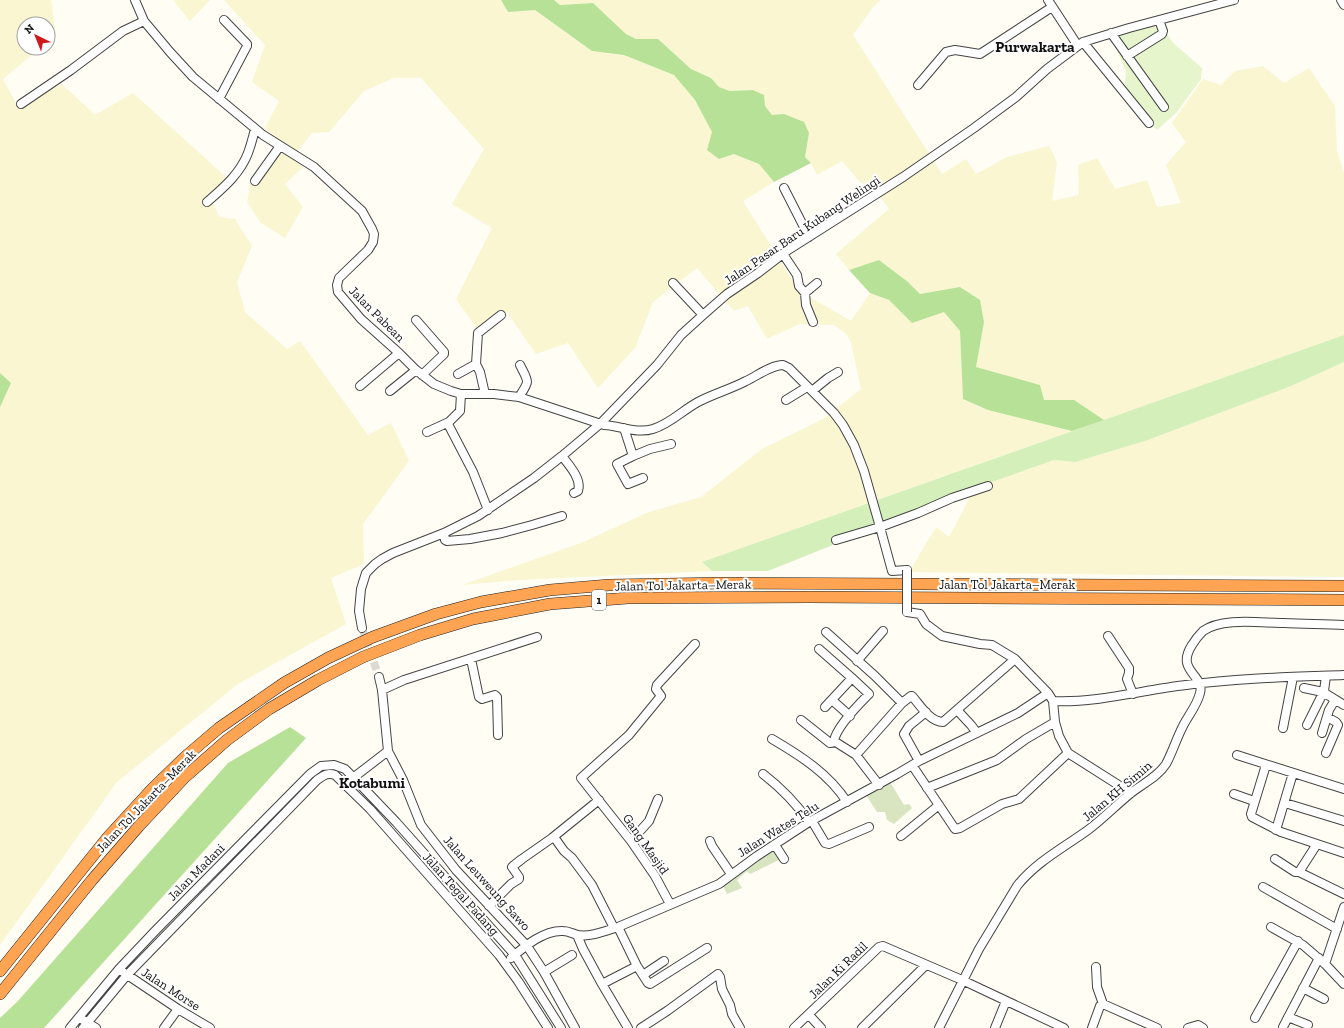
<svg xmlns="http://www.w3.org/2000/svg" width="1344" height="1028" font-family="'Zilla Slab',serif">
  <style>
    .farmland { fill: #f9f6d1 }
    .green { fill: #d4efb9 }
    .forest { fill: #b7e196 }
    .cemetery { fill: #d9e5c1 }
    .pitch { fill: #e6f5cc }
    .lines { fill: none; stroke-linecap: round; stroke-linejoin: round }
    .minor-tunnel { stroke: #dbdad2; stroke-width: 8; stroke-dasharray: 8 4; stroke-linecap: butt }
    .minor-casing { stroke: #444; stroke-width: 10 }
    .highway-casing { stroke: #222; stroke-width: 12 }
    .minor { stroke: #fff; stroke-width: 8 }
    .highway { stroke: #ffa452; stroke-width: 11 }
    .minor-bridge-casing { stroke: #444; stroke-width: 10; stroke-linecap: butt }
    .minor-bridge { stroke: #fff; stroke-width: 8 }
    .labels { text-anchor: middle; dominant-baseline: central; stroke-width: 4; stroke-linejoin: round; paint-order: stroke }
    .shield { fill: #fff; stroke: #585858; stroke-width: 1 }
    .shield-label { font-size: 12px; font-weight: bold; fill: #111 }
    .street-label { font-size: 13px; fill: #111; stroke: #fff }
    .quarter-label { font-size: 15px; font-weight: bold; fill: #111; stroke: #fff }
  </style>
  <rect width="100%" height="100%" fill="#fffdf4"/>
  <path class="farmland" d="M0 0H51L56 36 48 42V24H24V48H40L3 79 18 107 62 84 95 115 133 93 227 178 209 196 220 217 235 219 252 246 237 282 245 312 287 349 300 341 368 435 391 423 409 461 363 524 364 564 331 578 346 624 238 684 117 782 0 945V407L11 383 0 373Z
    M173 0H210L190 21Z
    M224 0H501L508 12 535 10 592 51 624 55 674 75 695 100 712 132 719 159 734 154 759 164 774 182 743 201 799 291 851 321 870 293 889 300 912 323 944 312 960 331 963 399 988 410 1072 431 702 562 712 571 518 580 462 585 581 543 649 512 701 497 762 449 823 419 861 389 851 342 845 333 834 325 799 324 767 339 748 306 734 311 697 268 653 302 635 348 598 388 568 343 536 354 507 312 480 333 456 299 492 228 452 204 484 149 421 78H394L364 91 329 132 312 133 292 158 303 167 285 184 303 207 285 238 261 223 247 202 251 182 281 142 265 128 279 101 252 82 265 45Z
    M554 0H881L872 8 853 35 942 174 966 159 976 174 1007 157 1049 146 1057 162 1052 201 1079 195 1078 165 1097 158 1115 189 1147 180 1157 207 1181 203 1166 165 1186 142 1172 123 1203 79 1221 85 1235 71 1263 66 1284 83 1309 68 1335 106 1337 151 1344 173V335L1104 420 1074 400H1044L1040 385 975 367 984 322 980 300 961 287 920 294 908 282 879 260 849 270 836 254 889 209 872 187 860 182 842 161 817 175 811 163 805 157 809 133 784 114 772 115 765 106 764 95 753 90 730 91 719 87 711 78 691 69 658 39H636L626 34 593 3 560 5Z
    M1344 362V577L909 572 936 527 949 537 975 488 1054 460 1075 462 1145 441 1291 386Z"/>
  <path class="green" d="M1344 335V362L1291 386 1145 441 1075 462 1054 460 975 488 768 571H712L702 562Z"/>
  <path class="forest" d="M501 0H554L560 5 593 3 626 34 636 39H658L691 69 711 78 719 87 730 91 753 90 764 95 765 106 772 115 784 114 804 122 809 133 805 157 811 163 774 182 759 164 734 154 719 159 707 150 712 132 695 100 674 75 624 55 592 51 535 10 508 12Z
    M879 260 908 282 920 294 960 287 980 300 984 322 976 367 1040 385 1044 400H1074L1104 420 1072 431 988 410 963 399 960 331 944 312 912 323 889 300 870 293 849 270Z
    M0 373 11 383 0 407Z
    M290 727 306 738 44 1028H0V1018L17 1002 228 763Z"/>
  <path class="cemetery" d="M890 782 904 805 909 804 912 808 894 824 887 820 885 812H877L866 795Z
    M775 848 781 859 750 874 747 871 737 880 742 888 727 894 722 884Z"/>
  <path class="pitch" d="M1150 26 1163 27 1172 42 1202 68 1201 79 1177 112 1157 130 1124 93 1126 71 1112 38Z"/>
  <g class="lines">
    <path class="minor-tunnel" d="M362 628 379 677"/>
    <g class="minor-casing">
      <path id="minor" d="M135 0 144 21 170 52 193 77 263 135 314 167 362 211 372 229 374 234 373 242 368 250 339 278 337 285 338 292 361 319 399 353 416 370 434 384 451 391 461 394H494L519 397 604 425C621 426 637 434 653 429 670 424 683 410 698 402 713 394 731 389 746 381 757 376 771 365 783 365L789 368 834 413 843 425 854 445 864 471 880 527 836 540
        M1048 0 1078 46
        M1341 0 1344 5
        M1111 33 1164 107
        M1083 42 1149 123
        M1127 56 1162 34 1163 31 1159 20
        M918 85 946 52 955 50 980 54 1052 7
        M219 99 247 46V44L224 20
        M21 104 71 70 123 31 144 21
        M255 181 280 146
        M784 188 809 237
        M207 202C223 188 240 174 248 153 251 145 253 137 255 129
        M783 254 797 275 799 286 805 293 817 283
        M673 283 703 315
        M805 293 806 305 813 322
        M416 320 444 352V354L422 375
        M476 364 478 333 501 315
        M458 374 476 364 480 372 485 394
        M360 386 399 353
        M390 391 416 370
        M812 391 828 378 838 372
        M461 394 460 411 449 422 448 424 473 472 488 510
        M519 397C530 380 529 383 520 365
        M786 400 807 387
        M624 428 633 456 617 464 628 484 643 478
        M427 432 449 422
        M562 456C569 465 582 479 578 491L574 493
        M633 456 650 449 671 444
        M444 533 445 540 447 541 470 539 502 533 532 525 562 516
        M907 570 892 571 880 527 918 513 952 498 988 486
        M907 612 920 614 926 624 942 636 980 644 992 645 1015 659 1048 693 1053 701 1055 722 1059 736 1068 753 1131 793
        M362 628 359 611 361 589 366 573 375 564 382 559 393 553 444 533 478 516 534 478 562 456 600 424 657 365 681 335 703 315 727 294 758 273 788 250 903 177 974 128 1016 97 1047 69 1083 42 1129 28 1234 0
        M826 632 875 676 902 703
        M1108 636 1129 668V673L1127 679 1133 694
        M819 649 852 678
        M471 659 479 697 482 699 495 695 497 697 498 735
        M857 661 883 631
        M379 677 382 690 388 751 403 780 421 825 456 870 527 946 544 972 575 1028
        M1304 688 1323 692 1344 705
        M382 690 404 680 537 637
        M832 700 850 716
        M1053 701C1098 703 1142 690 1186 685 1239 678 1291 677 1344 675
        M825 707 852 678 869 694C859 704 836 728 834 741L856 755 879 785
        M957 710 971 725 977 733
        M801 720 830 743 835 742
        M1307 725 1324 691 1326 676
        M1283 728 1293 677
        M1322 733 1329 710 1335 700
        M772 739C801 756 829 774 847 802
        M1326 753 1338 725 1336 722 1327 717
        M856 755 902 703 911 696H912C920 705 930 722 943 722L1015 659
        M1237 755 1344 789
        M919 761 904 734 909 726 926 712
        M912 765 955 829 960 828 1002 804 1019 799 1068 753
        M1266 765 1251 814 1252 817 1281 832 1344 853
        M763 774C781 788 796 803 809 822
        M349 781 388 751
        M927 788 997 760 1026 739 1055 722
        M1234 794 1254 801
        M1285 803 1344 821
        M812 821 825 843 829 844 869 827
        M1276 830 1293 773
        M901 836 939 805
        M554 837 564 851 572 858 592 885 614 928
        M631 841 649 821 658 799
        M710 841 712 846 731 874
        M775 845 784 859
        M1275 859 1295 872H1299L1317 844
        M1299 872 1344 894
        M1263 887 1337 929
        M670 904 655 876 631 841 581 778 629 735 661 696 656 689 657 685 695 644
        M489 906 511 884 519 879V877L512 867 513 866 522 859 552 838 599 800
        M618 927 637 966
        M1271 927 1303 945 1325 964 1344 984
        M577 935 583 949 602 984 637 966 648 983 650 984 707 948
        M511 958C525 946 544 930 563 931 569 931 573 934 578 935 591 937 605 931 618 927L719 884 757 856 809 822 897 774 919 761 1018 713 1048 693
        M1325 964 1344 907
        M1096 967 1097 987 1103 1004
        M123 972 178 1009 210 1028
        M544 972 572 955
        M643 975 664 961
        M602 984 628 1028
        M1303 988 1324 999
        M809 1015 821 1028
        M1288 1017 1308 1025
        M1255 1018 1298 941
        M83 1020 96 1028
        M1283 1027 1319 958
        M70 1028 119 969 156 930 310 774 321 766 334 765 345 769 353 777 396 822 515 955 561 1028
        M83 1028 127 975 317 780C323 776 327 772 335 775L370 809 499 955 518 981 548 1028
        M164 1028 178 1009
        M641 1028 667 1011 718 974 720 977 722 989 730 1005 732 1014 740 1028
        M794 1028 879 947 883 946 962 980 1064 1028
        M862 1028 926 965
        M939 1028 979 949 1017 886C1036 862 1063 848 1088 830 1103 819 1116 805 1131 793 1142 784 1158 777 1166 764 1172 753 1176 740 1182 728 1187 717 1197 706 1200 693 1205 675 1175 671 1192 645 1195 640 1199 635 1203 631 1222 617 1261 623 1284 623 1304 624 1324 624 1344 625
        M995 1028 1006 1001
        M1092 1028 1100 1006 1103 1004 1157 1028
        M1188 1028 1198 1025 1203 1028"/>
    </g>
    <g class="highway-casing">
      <path id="highway" d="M0 971 108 837 152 789 185 757 219 728 284 683 328 658 373 637 436 614 481 602 550 590 609 585 722 583 1344 586
        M0 994 92 880 139 826 185 777 227 740 269 709 318 680 363 657 420 635 473 619 550 604 628 598 809 597 1344 600"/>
    </g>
    <use href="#minor" class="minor"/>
    <use href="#highway" class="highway"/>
    <g class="minor-bridge-casing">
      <path id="minor-bridge" d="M907 570V612"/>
    </g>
    <use href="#minor-bridge" class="minor-bridge"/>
  </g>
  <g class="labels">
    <rect class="shield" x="592" y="590" width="14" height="20" rx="3"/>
    <g class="shield-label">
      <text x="599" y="600">1</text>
    </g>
    <g class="street-label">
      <text transform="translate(802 230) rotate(-34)">Jalan Pasar Baru Kubang Welingi</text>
      <text transform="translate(377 314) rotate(45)">Jalan Pabean</text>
      <text x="1007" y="584">Jalan Tol Jakarta–Merak</text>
      <text transform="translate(683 585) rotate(-1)">Jalan Tol Jakarta–Merak</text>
      <text transform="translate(1117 791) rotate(-40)">Jalan KH Simin</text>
      <text transform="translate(146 801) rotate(-46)">Jalan Tol Jakarta–Merak</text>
      <text transform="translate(778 829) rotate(-32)">Jalan Wates Telu</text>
      <text transform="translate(646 844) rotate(55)">Gang Masjid</text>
      <text transform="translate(196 872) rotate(-45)">Jalan Madani</text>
      <text transform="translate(487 883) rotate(48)">Jalan Leuweung Sawo</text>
      <text transform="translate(461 894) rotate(48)">Jalan Tegal Padang</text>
      <text transform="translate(838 970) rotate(-44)">Jalan Ki Radil</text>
      <text transform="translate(171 989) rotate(33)">Jalan Morse</text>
    </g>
    <g class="quarter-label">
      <text x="1035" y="47">Purwakarta</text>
      <text x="372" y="783">Kotabumi</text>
    </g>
  </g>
  <g transform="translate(36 36) rotate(317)"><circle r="19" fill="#ffffff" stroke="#a0a0a0"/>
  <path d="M0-3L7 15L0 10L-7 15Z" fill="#d0191f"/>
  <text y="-6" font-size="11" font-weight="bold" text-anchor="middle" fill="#111111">N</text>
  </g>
</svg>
